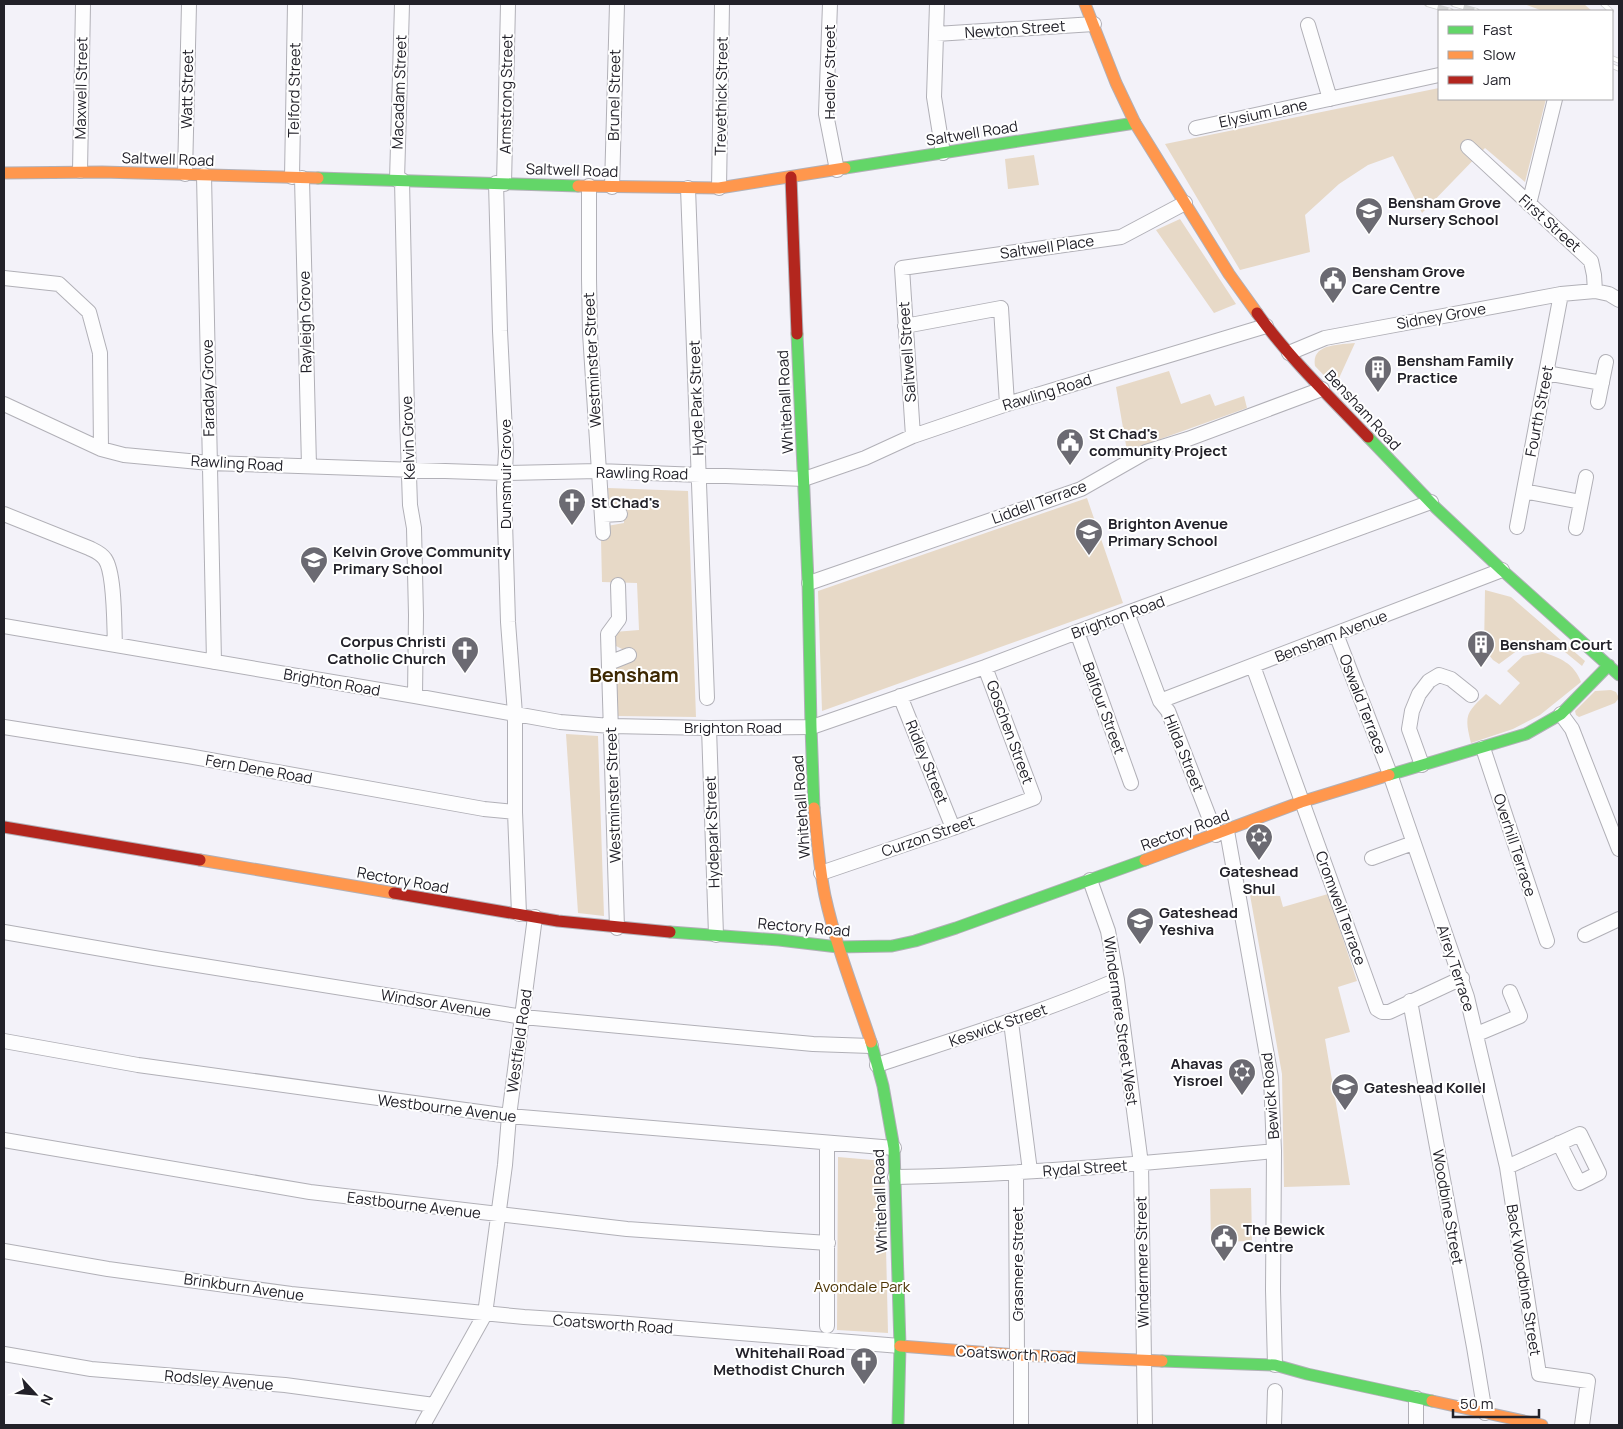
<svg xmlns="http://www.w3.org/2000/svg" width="1623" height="1429" font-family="Manrope,sans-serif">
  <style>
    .green { fill: #e7d9c7 }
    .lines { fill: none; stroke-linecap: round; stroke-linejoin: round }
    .street-casing { stroke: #b1b0b7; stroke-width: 16 }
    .fast-casing { stroke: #b1b0b7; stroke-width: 13 }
    .slow-casing { stroke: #b1b0b7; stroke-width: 13 }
    .jam-casing { stroke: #b1b0b7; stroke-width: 13 }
    .street { stroke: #fdfdfe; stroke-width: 14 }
    .fast { stroke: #63d668; stroke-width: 11 }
    .slow { stroke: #ff974d; stroke-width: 11 }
    .jam { stroke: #b3261e; stroke-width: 11 }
    .rail-casing { stroke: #d2d2d4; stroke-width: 5.5 }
    .rail { stroke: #fff; stroke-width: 4; stroke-dasharray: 11; stroke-linecap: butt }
    .labels { text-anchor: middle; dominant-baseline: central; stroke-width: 4; stroke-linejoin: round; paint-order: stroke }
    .street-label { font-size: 15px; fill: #222129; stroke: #fff }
    .poi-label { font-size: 15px; font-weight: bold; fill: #222129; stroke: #fff; text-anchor: start }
    .park-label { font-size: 15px; fill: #4d3505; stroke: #fff }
    .district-label { font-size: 20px; font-weight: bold; fill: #3d2802; stroke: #fff }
  </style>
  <rect width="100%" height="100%" fill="#f3f2f9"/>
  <path class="green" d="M1524 4H1584L1592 11H1543Z
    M1439 88V99H1546L1525 182 1485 148 1422 213 1393 156 1368 165 1339 184 1305 215 1310 252 1240 270 1165 144Z
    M1034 155 1039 185 1008 189 1005 159Z
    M1180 219 1236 304 1214 313 1156 230Z
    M1355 343 1335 387 1315 366C1311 343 1340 345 1355 343Z
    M1169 371 1181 404 1210 394 1215 406 1244 396 1247 408 1127 451 1116 387Z
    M608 488 688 491 696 717 617 716 615 670 618 666 635 658 631 648 624 650 616 646 612 641 614 632 639 630 637 583 602 582 601 539 607 526 624 523V505L609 504Z
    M1087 498 1123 603 822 711 818 591Z
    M1485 590 1511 597 1585 661 1582 666 1565 652 1542 644 1518 650 1499 664 1493 660 1484 649Z
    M1542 652C1560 658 1574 663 1581 682L1540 715 1513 729 1471 743C1464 715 1466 713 1486 694L1500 705 1520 683 1507 671 1523 656Z
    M1611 690 1616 692 1619 698 1615 703 1579 717 1576 715 1575 711 1595 691Z
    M566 734 598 736 604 916 578 913Z
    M1328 894 1357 981 1338 987 1350 1032 1325 1039 1350 1185 1284 1187 1282 1074 1250 895 1280 896 1283 907Z
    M838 1157 884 1161 888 1333 837 1330Z
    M1251 1188 1252 1241 1211 1242 1210 1189Z"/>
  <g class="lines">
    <g class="street-casing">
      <path id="street" d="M830 4 826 114 837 170
        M937 4 934 97 943 153
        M1308 25 1330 99
        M936 34 1094 24
        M1196 128 1439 75
        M1468 147 1591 261 1594 275 1595 291 1609 294 1619 300
        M80 171 83 4
        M185 174 189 4
        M204 175 214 662
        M292 177 295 4
        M302 178 309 466
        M397 180 402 4
        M402 180 407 415 410 505 414 528 416 615 415 696
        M496 183 500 331 506 452 504 488 508 622 515 714V812L519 914
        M504 184 508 4
        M589 186V279L590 333 603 533
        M612 187 617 4
        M688 188 707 698
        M719 188 722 4
        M1529 204 1555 99
        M4 278 59 284 89 312 100 353 101 449
        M905 326 1001 308 1007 404
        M1289 353 1325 338 1561 294 1595 291
        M1546 373 1602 383
        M1598 402 1606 362
        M4 404 101 449 124 455 210 463 504 473 598 471 804 479 865 458 913 436 1007 404 1266 326
        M913 436 902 268 1121 237 1185 203
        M1524 491 1581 502
        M4 514 89 548C95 551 101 553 105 559 115 573 114 626 115 645
        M603 515 620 514
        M1517 527 1561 294
        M1576 528 1586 477
        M809 583 1081 489 1146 452 1188 439 1322 389
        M1127 613 1160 701 1168 711 1216 835
        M4 626 415 696 560 722 611 726 709 728 812 727 985 667 1127 613 1431 502
        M1077 632 1131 783
        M1336 634 1390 774 1467 997 1507 1167 1539 1374 1588 1381 1582 1425
        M609 663 629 655
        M1253 666 1377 1009 1382 1012H1389L1462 978
        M900 696 953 828
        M1160 701 1502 570
        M1561 714 1572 729 1619 849
        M4 727 188 756 484 809 515 812
        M709 728 716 935
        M1483 748 1547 941
        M1422 765 1409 729 1412 711 1419 694 1429 681 1439 675 1451 679 1471 695
        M1227 831 1271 1078 1274 1151 1273 1290 1275 1365
        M1372 858 1413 843
        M821 873 953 828 1034 798 985 667
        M1090 880 1108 931 1117 980 1141 1164 1145 1425
        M617 928 608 634 619 619 618 585
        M4 932 154 958 523 1017 813 1044 871 1046
        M1585 935 1619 919
        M1410 1001 1474 1347 1485 1413
        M1011 1022 1030 1171
        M1477 1034 1520 1016 1510 992
        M4 1041 138 1065 509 1116 894 1148
        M877 1065C958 1038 1038 1014 1117 980
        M4 1140 310 1192 627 1229 828 1243
        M1507 1167 1580 1134 1599 1173 1579 1183 1559 1143
        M1016 1173 1017 1355
        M895 1177C1022 1175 1148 1163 1274 1151
        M4 1251 108 1269 291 1294 524 1317 617 1323 900 1346
        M827 1326V1143
        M4 1354 91 1369 285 1385 434 1405
        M423 1425 485 1314 505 1165 509 1116 535 917
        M1021 1425V1355
        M1274 1425 1275 1391
        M1416 1425V1398"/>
    </g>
    <g class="fast-casing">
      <path id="fast" d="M845 168 1135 123
        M318 178 578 186
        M797 334 808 581 811 727 814 808
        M1368 437 1436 508 1502 570 1619 675
        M1389 775 1526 734 1561 714 1609 665
        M670 932 779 940 838 947 892 946 915 941 956 928 1145 860
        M871 1042 883 1086 894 1148 900 1346 898 1425
        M1162 1361 1275 1365 1307 1374 1432 1401"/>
    </g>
    <g class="slow-casing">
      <path id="slow" d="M1085 4 1116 83 1135 123 1229 274 1257 313
        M4 173 102 172 318 178
        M578 186 719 188 845 168
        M814 808C817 837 819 867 825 896 836 946 855 994 871 1042
        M200 860 394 893
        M1145 860 1301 802 1389 775
        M900 1346 1017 1355 1162 1361
        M1432 1401 1542 1425"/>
    </g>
    <g class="jam-casing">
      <path id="jam" d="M791 177 797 334
        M1257 313C1289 358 1330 397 1368 437
        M4 827 200 860
        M394 893 558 921 670 932"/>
    </g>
    <use href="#street" class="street"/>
    <use href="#fast" class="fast"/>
    <use href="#slow" class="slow"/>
    <use href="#jam" class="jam"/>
    <g class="rail-casing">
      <path id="rail" d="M1427 4 1451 11
        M1453 4 1477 11
        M1603 4 1611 11
        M1612 58 1619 61
        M1612 66 1619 69"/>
    </g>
    <use href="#rail" class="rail"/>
  </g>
  <defs>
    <g id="school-pin" transform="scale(1.4375)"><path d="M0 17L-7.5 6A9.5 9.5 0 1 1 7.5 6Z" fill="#6b6a72" stroke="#fff"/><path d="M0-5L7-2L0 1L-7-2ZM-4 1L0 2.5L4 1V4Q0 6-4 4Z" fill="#fff"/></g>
    <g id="civic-pin" transform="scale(1.4375)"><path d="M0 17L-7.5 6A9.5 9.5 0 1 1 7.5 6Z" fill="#6b6a72" stroke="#fff"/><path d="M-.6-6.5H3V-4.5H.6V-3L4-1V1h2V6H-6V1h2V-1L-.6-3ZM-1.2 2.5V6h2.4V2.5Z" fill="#fff"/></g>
    <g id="building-pin" transform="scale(1.4375)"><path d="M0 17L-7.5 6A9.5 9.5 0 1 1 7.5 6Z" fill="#6b6a72" stroke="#fff"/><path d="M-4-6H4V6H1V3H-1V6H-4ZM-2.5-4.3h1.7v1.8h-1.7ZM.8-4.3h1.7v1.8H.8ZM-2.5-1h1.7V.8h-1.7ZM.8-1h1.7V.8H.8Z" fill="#fff"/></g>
    <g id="church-pin" transform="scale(1.4375)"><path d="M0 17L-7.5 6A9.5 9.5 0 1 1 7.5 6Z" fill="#6b6a72" stroke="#fff"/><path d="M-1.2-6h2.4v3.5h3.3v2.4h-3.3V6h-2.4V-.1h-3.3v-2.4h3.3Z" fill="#fff"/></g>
    <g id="synagogue-pin" transform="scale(1.4375)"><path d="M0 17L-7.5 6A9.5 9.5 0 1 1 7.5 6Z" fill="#6b6a72" stroke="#fff"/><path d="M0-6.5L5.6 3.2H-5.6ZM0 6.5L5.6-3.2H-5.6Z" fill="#fff"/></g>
    <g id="university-pin" transform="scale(1.4375)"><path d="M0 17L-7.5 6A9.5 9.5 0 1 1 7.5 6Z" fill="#6b6a72" stroke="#fff"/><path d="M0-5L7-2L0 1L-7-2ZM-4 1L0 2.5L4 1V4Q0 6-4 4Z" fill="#fff"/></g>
  </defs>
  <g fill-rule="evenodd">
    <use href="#school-pin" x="1369" y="211"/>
    <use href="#civic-pin" x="1333" y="280"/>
    <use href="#building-pin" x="1378" y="369"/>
    <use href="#civic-pin" x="1070" y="442"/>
    <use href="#church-pin" x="572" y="502"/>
    <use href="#school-pin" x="1089" y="532"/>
    <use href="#school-pin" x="314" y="560"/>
    <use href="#building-pin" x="1481" y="644"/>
    <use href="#church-pin" x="465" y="650"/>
    <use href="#synagogue-pin" x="1259" y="837"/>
    <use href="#university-pin" x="1140" y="921"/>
    <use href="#synagogue-pin" x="1242" y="1072"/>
    <use href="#university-pin" x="1345" y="1087"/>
    <use href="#civic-pin" x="1224" y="1238"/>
    <use href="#church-pin" x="864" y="1361"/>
  </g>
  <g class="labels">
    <g class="street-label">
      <text transform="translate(1015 29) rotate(-4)">Newton Street</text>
      <text transform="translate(829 72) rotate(-90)">Hedley Street</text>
      <text transform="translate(81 88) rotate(-89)">Maxwell Street</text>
      <text transform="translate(187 89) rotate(-89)">Watt Street</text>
      <text transform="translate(294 90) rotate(-89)">Telford Street</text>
      <text transform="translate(399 92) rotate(-88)">Macadam Street</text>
      <text transform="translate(506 94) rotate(-89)">Armstrong Street</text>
      <text transform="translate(614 95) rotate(-89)">Brunel Street</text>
      <text transform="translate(721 96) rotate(-89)">Trevethick Street</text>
      <text transform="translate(1263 113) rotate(-12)">Elysium Lane</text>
      <text transform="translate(972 133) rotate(-9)">Saltwell Road</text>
      <text transform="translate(168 159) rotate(2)">Saltwell Road</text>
      <text transform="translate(572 170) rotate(2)">Saltwell Road</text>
      <text transform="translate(1550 223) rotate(42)">First Street</text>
      <text transform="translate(1047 247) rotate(-8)">Saltwell Place</text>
      <text transform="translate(1441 316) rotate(-10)">Sidney Grove</text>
      <text transform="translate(305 322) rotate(-91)">Rayleigh Grove</text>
      <text transform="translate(907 352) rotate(-94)">Saltwell Street</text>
      <text transform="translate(592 360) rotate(-93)">Westminster Street</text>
      <text transform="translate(208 388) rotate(-91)">Faraday Grove</text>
      <text transform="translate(1047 392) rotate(-17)">Rawling Road</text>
      <text transform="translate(696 398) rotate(-92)">Hyde Park Street</text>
      <text transform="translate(785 402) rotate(-93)">Whitehall Road</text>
      <text transform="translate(1363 410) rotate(47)">Bensham Road</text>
      <text transform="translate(1539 411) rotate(-79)">Fourth Street</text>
      <text transform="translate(408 438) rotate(-92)">Kelvin Grove</text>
      <text transform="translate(237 463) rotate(3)">Rawling Road</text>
      <text transform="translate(642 473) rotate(1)">Rawling Road</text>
      <text transform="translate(505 474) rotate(-90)">Dunsmuir Grove</text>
      <text transform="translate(1039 502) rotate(-20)">Liddell Terrace</text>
      <text transform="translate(1118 617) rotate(-20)">Brighton Road</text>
      <text transform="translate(1331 636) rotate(-21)">Bensham Avenue</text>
      <text transform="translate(332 682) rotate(10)">Brighton Road</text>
      <text transform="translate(1363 704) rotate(69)">Oswald Terrace</text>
      <text transform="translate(1104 708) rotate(70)">Balfour Street</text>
      <text x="733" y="727">Brighton Road</text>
      <text transform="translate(1010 732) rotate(70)">Goschen Street</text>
      <text transform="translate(1184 753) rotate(68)">Hilda Street</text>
      <text transform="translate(927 762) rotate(68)">Ridley Street</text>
      <text transform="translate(259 769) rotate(10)">Fern Dene Road</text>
      <text transform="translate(613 795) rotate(-92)">Westminster Street</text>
      <text transform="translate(801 807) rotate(-94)">Whitehall Road</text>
      <text transform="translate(1185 830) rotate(-20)">Rectory Road</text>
      <text transform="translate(712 832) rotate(-92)">Hydepark Street</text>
      <text transform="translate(928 836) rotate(-19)">Curzon Street</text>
      <text transform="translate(1515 845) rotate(72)">Overhill Terrace</text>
      <text transform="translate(403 880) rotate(10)">Rectory Road</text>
      <text transform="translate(1341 908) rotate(70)">Cromwell Terrace</text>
      <text transform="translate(804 927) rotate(5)">Rectory Road</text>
      <text transform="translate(1456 968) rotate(72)">Airey Terrace</text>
      <text transform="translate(436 1003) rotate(9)">Windsor Avenue</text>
      <text transform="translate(1121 1021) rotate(82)">Windermere Street West</text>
      <text transform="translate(998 1025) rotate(-19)">Keswick Street</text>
      <text transform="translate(519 1041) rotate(-82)">Westfield Road</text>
      <text transform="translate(1270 1096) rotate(-95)">Bewick Road</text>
      <text transform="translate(447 1108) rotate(7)">Westbourne Avenue</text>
      <text transform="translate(1085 1168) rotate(-4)">Rydal Street</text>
      <text transform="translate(880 1201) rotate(-92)">Whitehall Road</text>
      <text transform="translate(414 1205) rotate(7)">Eastbourne Avenue</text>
      <text transform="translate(1448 1207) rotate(80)">Woodbine Street</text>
      <text transform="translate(1142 1262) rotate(-91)">Windermere Street</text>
      <text transform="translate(1017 1264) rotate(-90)">Grasmere Street</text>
      <text transform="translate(1524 1280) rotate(81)">Back Woodbine Street</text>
      <text transform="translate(244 1287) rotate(8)">Brinkburn Avenue</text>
      <text transform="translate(613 1324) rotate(4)">Coatsworth Road</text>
      <text transform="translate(1016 1354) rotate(3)">Coatsworth Road</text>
      <text transform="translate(219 1380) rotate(5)">Rodsley Avenue</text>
    </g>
    <g class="poi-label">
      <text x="1388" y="202">Bensham Grove<tspan x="1388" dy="17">Nursery School</tspan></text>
      <text x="1352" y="271">Bensham Grove<tspan x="1352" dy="17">Care Centre</tspan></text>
      <text x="1397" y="360">Bensham Family<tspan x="1397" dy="17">Practice</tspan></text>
      <text x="1089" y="433">St Chad's<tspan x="1089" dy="17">community Project</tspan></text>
      <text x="591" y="502">St Chad's</text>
      <text x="1108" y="523">Brighton Avenue<tspan x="1108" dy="17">Primary School</tspan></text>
      <text x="333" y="551">Kelvin Grove Community<tspan x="333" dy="17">Primary School</tspan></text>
      <text x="446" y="641" text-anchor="end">Corpus Christi<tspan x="446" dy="17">Catholic Church</tspan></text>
      <text x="1500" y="644">Bensham Court</text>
      <text x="1259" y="871" text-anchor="middle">Gateshead<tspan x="1259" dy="17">Shul</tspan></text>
      <text x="1159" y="912">Gateshead<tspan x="1159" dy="17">Yeshiva</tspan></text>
      <text x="1223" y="1063" text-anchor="end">Ahavas<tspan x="1223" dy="17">Yisroel</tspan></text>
      <text x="1364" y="1087">Gateshead Kollel</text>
      <text x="1243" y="1229">The Bewick<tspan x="1243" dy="17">Centre</tspan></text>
      <text x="845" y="1352" text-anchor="end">Whitehall Road<tspan x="845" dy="17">Methodist Church</tspan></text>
    </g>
    <g class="park-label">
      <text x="862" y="1286">Avondale Park</text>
    </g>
    <g class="district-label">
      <text x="634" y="674">Bensham</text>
    </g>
  </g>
  <rect width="1623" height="1429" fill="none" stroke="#222129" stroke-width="10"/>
  <rect x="1438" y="10" width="175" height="90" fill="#ffffff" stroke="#a7a6a9"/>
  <rect x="1448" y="26" width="25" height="8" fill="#63d668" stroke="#a7a6a9"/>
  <text x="1483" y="35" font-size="15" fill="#222129">Fast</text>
  <rect x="1448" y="51" width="25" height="8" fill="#ff974d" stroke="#a7a6a9"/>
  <text x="1483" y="60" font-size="15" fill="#222129">Slow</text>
  <rect x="1448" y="76" width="25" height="8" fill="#b3261e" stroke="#a7a6a9"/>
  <text x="1483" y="85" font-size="15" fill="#222129">Jam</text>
  <g transform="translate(35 1394) rotate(116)" stroke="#ffffff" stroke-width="4" paint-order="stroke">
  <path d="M0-4L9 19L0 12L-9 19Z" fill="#222129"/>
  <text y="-8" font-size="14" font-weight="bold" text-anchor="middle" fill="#222129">N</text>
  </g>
  <path d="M1453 1409v8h86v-8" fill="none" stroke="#222129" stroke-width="2.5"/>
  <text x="1460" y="1409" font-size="15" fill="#222129" stroke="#ffffff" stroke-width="4" paint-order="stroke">50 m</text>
</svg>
